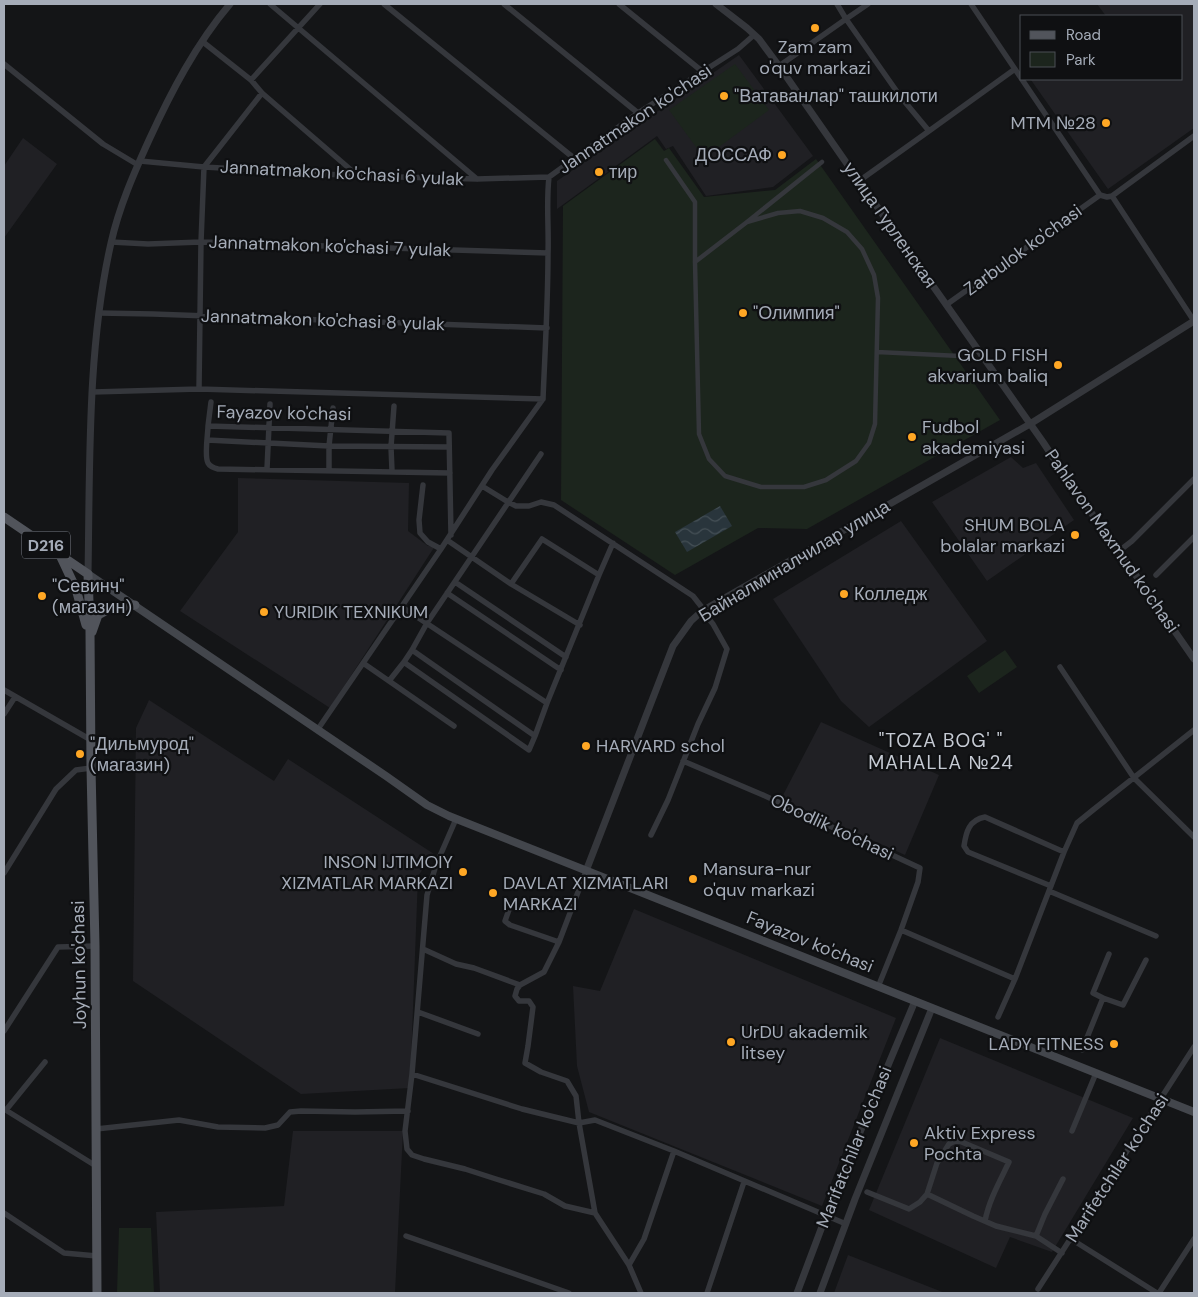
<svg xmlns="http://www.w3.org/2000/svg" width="1198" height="1297" font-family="'DM Sans',sans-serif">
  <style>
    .built { fill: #202024 }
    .green { fill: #1c251d }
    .water { fill: url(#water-waves) }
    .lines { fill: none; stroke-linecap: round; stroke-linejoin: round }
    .pedestrian { stroke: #35373c; stroke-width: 4.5 }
    .minor { stroke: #35373c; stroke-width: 5.5 }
    .tertiary { stroke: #35373c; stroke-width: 7 }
    .secondary { stroke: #43464c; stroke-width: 8 }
    .primary { stroke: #51545b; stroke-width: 9 }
    .poi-dot { fill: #ffa724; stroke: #0f1012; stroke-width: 2 }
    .labels { text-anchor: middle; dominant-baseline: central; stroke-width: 4.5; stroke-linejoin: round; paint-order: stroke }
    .shield { fill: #0f1012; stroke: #787d86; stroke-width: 1 }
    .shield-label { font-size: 16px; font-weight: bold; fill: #a5acb8 }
    .poi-label { font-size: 18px; fill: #a5acb8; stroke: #0f1012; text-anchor: start }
    .street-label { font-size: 18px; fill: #a5acb8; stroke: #0f1012 }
    .neighbourhood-label { font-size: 19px; letter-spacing: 1px; fill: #c6cbd4; stroke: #0f1012 }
  </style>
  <defs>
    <pattern id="water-waves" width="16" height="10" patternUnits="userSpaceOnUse" patternTransform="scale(1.25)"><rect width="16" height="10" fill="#29353c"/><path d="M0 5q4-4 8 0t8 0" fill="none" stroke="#455056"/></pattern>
  </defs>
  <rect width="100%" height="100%" fill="#141517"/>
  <path class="built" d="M1097 4H1194V128L1108 189 1031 80 1033 79H1182V16H1106Z
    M739 55 813 156 773 187 706 196 673 146 666 149 657 136 557 209V181Z
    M23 138 57 164 4 238V166Z
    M1011 457 1023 468 1036 463 1074 520 987 581 932 502Z
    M238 478 409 483 408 531 428 546H435L330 708 180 611 238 532Z
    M901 521 987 641 869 727 841 701 773 599Z
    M149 700 274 781 288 759 434 854 418 876 410 1088 301 1094 133 981 136 728Z
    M821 722 939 775 905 855 781 799Z
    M634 909 896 1018 822 1206 589 1112 577 1066 573 986 600 991Z
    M940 1038 1133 1118 1052 1252 1010 1237 996 1268 869 1210Z
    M293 1131H403L395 1293H160L156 1212 284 1206Z
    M848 1255 945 1293H834Z"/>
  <path class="green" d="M735 64 769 110 704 158 669 110Z
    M655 139 664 151 669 148 704 197 775 190 816 159 1000 420 807 529 758 528 675 575 561 500 563 206Z
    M1005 650 1017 667 979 693 967 676Z
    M119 1228H151L154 1293H117Z"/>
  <path class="water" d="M720 506 732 526 687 552 675 532Z"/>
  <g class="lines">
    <path class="pedestrian" d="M666 160 695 202V262L699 434 709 459 725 476 761 487H804L826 480 856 461 869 443 875 424 878 298 874 275 862 249 847 232 823 218 800 211 778 213 747 222
      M695 262 747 222 822 162
      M877 352 960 356"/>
    <path class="minor" d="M270 4 477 179
      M384 4 575 159
      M504 4 638 113
      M619 4 703 72
      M868 4 846 19 900 96 929 131 1015 69
      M971 4 1100 195 1107 197 1112 196 1194 136
      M203 42 251 80 262 93 358 176
      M4 64 103 144 138 165
      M779 66 846 19 837 4
      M251 80 320 4
      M140 161 204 167 359 176 477 179 549 177
      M859 181 929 131
      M1112 196 1194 321
      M111 242 148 244 201 242 548 253
      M946 305 1100 195
      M99 313 153 314 547 328
      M199 389 201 242 204 167 262 93
      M93 392 199 389 543 399
      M543 399C545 351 548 302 548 254 549 228 546 203 549 177L638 113 738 49 754 35
      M208 426 211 402
      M207 440 329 446 449 447
      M267 469 270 404
      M329 471V446L333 408
      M392 471 391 447 394 406
      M450 473 218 469C214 468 210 467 208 463 204 456 208 434 208 426L449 433 451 535
      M423 485 419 520 420 533 428 542 441 549
      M482 486 508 502 516 506H529L541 502 554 505 693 596 704 610
      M447 540 511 584 580 625
      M1119 551 1132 541 1194 479
      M599 575 613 543
      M1156 575 1194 537
      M455 582 566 657
      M511 584 542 539 599 575 547 703 535 736
      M447 593 561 670
      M402 607 547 703
      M412 650 535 736 529 750 405 663 404 662 412 650 427 623 541 454
      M363 663 454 726
      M1060 667 1134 778 1194 837
      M389 681 404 662
      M4 690 91 740
      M4 714 15 697
      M318 729 441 549 492 470 543 399
      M683 761 763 795 920 868 918 882 901 930 878 987
      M456 819 436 865 427 895 412 1074 405 1131 407 1149 412 1155 424 1159 465 1169 496 1179 544 1194 565 1206 595 1213
      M651 835 668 800 698 724 715 688 727 649 713 624 702 611
      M586 871 559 942 544 972 520 985 517 989 515 996 519 1001H529L533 1007 528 1046 525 1063 541 1072 567 1081 576 1096 579 1123 595 1213 629 1265 641 1293
      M4 873 56 789 76 770 91 768
      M1051 886 968 852 964 846C966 832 969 820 985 817L1064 852
      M1049 891 1156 936
      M511 904 505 921 510 925 559 942
      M901 930 1015 979
      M423 949 456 964 474 968 520 985
      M1103 998 1093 993 1109 954
      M418 1012 478 1034
      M998 1017 1015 979 1064 852 1077 823 1093 810 1194 730
      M4 1031 58 947 95 946
      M1082 1050 1103 998 1123 1005 1146 960
      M412 1074 522 1109 579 1123 595 1120 674 1151 846 1224
      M4 1109 96 1166
      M6 1110 45 1062
      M96 1129 179 1120 218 1127 265 1128 278 1125 290 1112 301 1111 355 1112 408 1111
      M1072 1131 1096 1073
      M867 1192 909 1209 920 1202 927 1194 973 1216 996 1226 1036 1236 1045 1214 1063 1179
      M927 1194 937 1163 949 1144 957 1140 1009 1162C1000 1181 989 1200 985 1221
      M4 1213 64 1253 97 1256
      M406 1236 569 1293
      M1036 1236 1062 1253
      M1071 1239 1157 1293
      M629 1265 644 1239 674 1151
      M1038 1289 1194 1047
      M707 1293 744 1182
      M1159 1293 1194 1239"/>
    <path class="tertiary" d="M716 4 747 28 759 39 779 66 859 181 1043 442 1074 489 1119 551 1194 659
      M88 574C90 466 87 348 111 243 119 207 134 173 149 140 171 92 196 44 230 4
      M586 871 673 646 691 621 702 611 1030 424 1194 321
      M797 1293 835 1192 915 1001
      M820 1293 855 1199 932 1008"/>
    <path class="secondary" d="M88 574 386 776 427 805 449 816 1194 1112"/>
    <path class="primary" d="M4 517 88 574 90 631 91 768 95 946 97 1293
      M60 555 76 589 86 625
      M92 632 98 615 111 608 135 605"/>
  </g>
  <g class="poi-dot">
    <circle cx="815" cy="28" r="5"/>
    <circle cx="724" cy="96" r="5"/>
    <circle cx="1106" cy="123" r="5"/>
    <circle cx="782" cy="155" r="5"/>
    <circle cx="599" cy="172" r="5"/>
    <circle cx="743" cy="313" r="5"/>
    <circle cx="1058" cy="365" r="5"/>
    <circle cx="912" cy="437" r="5"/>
    <circle cx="1075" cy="535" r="5"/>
    <circle cx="844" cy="594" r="5"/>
    <circle cx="42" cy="596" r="5"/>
    <circle cx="264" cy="612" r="5"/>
    <circle cx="586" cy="746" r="5"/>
    <circle cx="80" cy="754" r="5"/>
    <circle cx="463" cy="872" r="5"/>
    <circle cx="693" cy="879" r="5"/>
    <circle cx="493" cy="893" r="5"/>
    <circle cx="731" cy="1042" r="5"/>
    <circle cx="1114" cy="1044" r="5"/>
    <circle cx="914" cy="1143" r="5"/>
  </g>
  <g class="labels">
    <rect class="shield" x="22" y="531.5" width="48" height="27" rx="4"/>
    <g class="shield-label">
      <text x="46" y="545">D216</text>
    </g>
    <g class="poi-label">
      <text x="815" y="47" text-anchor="middle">Zam zam<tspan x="815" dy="21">o'quv markazi</tspan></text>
      <text x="734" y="96">"Ватаванлар" ташкилоти</text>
      <text x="1096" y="123" text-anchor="end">MTM №28</text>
      <text x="772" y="155" text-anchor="end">ДОССАФ</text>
      <text x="609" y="172">тир</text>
      <text x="753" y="313">"Олимпия"</text>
      <text x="1048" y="355" text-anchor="end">GOLD FISH<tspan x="1048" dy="21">akvarium baliq</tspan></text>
      <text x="922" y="427">Fudbol<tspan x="922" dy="21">akademiyasi</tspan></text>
      <text x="1065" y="525" text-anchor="end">SHUM BOLA<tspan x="1065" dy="21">bolalar markazi</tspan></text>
      <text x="52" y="586">"Севинч"<tspan x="52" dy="21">(магазин)</tspan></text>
      <text x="854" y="594">Колледж</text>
      <text x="274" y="612">YURIDIK TEXNIKUM</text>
      <text x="90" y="744">"Дильмурод"<tspan x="90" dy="21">(магазин)</tspan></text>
      <text x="596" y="746">HARVARD schol</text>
      <text x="453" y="862" text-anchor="end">INSON IJTIMOIY<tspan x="453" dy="21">XIZMATLAR MARKAZI</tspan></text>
      <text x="703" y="869">Mansura-nur<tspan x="703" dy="21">o'quv markazi</tspan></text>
      <text x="503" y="883">DAVLAT XIZMATLARI<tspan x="503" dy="21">MARKAZI</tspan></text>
      <text x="741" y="1032">UrDU akademik<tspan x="741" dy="21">litsey</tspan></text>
      <text x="1104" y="1044" text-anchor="end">LADY FITNESS</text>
      <text x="924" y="1133">Aktiv Express<tspan x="924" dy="21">Pochta</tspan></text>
    </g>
    <g class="street-label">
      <text transform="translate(635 119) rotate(-34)">Jannatmakon ko'chasi</text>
      <text transform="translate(342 173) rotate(3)">Jannatmakon ko'chasi 6 yulak</text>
      <text transform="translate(890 225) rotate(55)">улица Гурленская</text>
      <text transform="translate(330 246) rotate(2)">Jannatmakon ko'chasi 7 yulak</text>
      <text transform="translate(1023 250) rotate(-36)">Zarbulok ko'chasi</text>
      <text transform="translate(323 320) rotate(2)">Jannatmakon ko'chasi 8 yulak</text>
      <text transform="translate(284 413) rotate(1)">Fayazov ko'chasi</text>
      <text transform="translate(1112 541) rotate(55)">Pahlavon Maxmud ko'chasi</text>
      <text transform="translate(794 561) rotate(-31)">Байналминалчилар улица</text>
      <text transform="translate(832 827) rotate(25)">Obodlik ko'chasi</text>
      <text transform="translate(810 942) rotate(22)">Fayazov ko'chasi</text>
      <text transform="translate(79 965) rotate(-91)">Joyhun ko'chasi</text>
      <text transform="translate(854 1147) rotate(-68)">Marifatchilar ko'chasi</text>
      <text transform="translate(1117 1168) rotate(-57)">Marifetchilar ko'chasi</text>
    </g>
    <g class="neighbourhood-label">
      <text x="941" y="740">"TOZA BOG' "<tspan x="941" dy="22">MAHALLA №24</tspan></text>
    </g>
  </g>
  <rect width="1198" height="1297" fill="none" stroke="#a5acb8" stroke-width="10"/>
  <rect x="1020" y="15" width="162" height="65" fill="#0f1012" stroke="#4b4e54"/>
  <rect x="1030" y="31" width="25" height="8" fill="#51545b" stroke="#4b4e54"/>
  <text x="1066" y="40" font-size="15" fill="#a5acb8">Road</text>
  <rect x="1030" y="52" width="25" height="15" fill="#1c251d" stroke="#4b4e54"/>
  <text x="1066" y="65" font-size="15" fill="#a5acb8">Park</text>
</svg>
